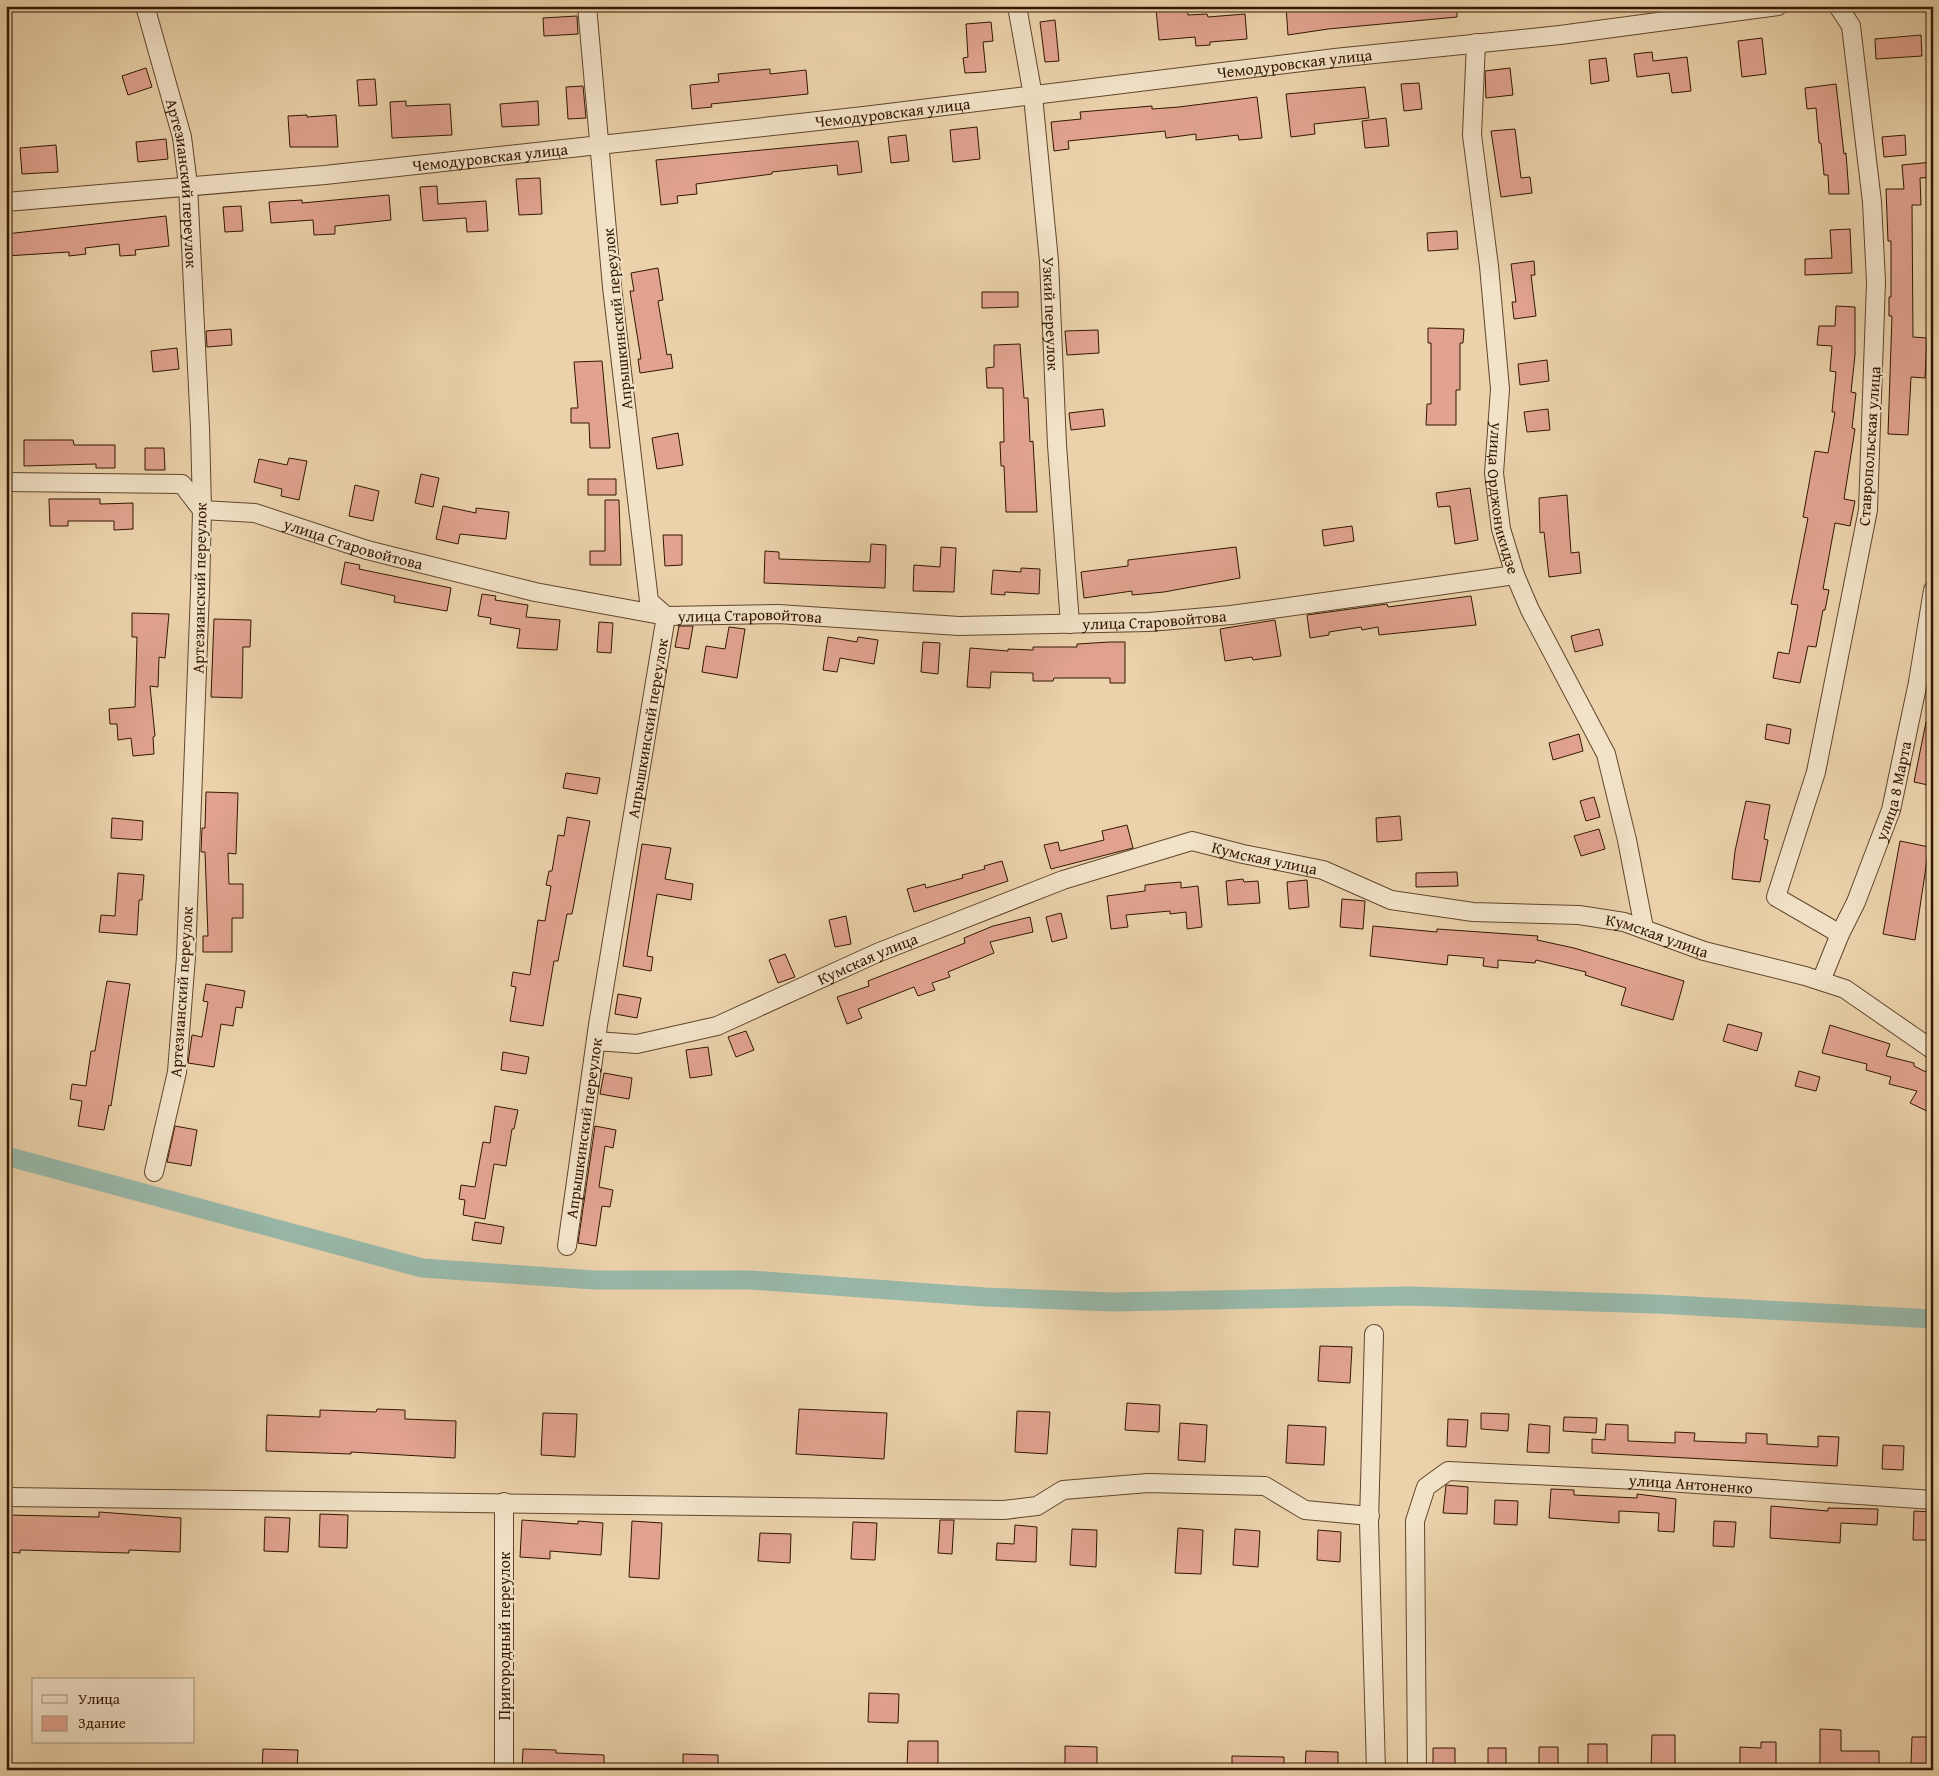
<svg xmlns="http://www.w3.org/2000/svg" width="1939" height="1776" font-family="'Gentium Book Plus',serif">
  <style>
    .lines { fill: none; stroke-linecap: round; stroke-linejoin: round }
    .canal { stroke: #98b8a9; stroke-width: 19 }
    .building { fill: #e1a38f; stroke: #331700 }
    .street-casing { stroke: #61462b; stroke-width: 20 }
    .street { stroke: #f2e2c8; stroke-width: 18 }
    .labels { text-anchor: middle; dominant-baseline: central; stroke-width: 4; stroke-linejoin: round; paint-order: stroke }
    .street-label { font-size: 16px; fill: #331700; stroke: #f2e2c8 }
  </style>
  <rect width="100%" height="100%" fill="#ebd2ab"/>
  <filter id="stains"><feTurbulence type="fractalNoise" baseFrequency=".004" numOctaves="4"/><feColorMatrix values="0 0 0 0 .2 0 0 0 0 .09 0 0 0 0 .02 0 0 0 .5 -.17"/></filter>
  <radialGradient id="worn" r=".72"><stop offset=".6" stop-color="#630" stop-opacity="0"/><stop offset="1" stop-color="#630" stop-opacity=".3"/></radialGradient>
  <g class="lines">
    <path class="canal" d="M6 1156 422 1268 594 1280H751L985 1297 1113 1302 1408 1296 1656 1304 1933 1319"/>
  </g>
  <path class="building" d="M1286 6H1457V17L1328 29 1288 35Z
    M1187 7 1188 15 1207 14 1208 17 1245 14 1247 39 1210 42V45L1196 46 1195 37 1159 40 1156 9Z
    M577 16 578 34 544 36 543 18Z
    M1055 20 1059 61 1045 62 1040 22Z
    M991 22 993 41 983 42 986 72 965 73 963 58 968 57 966 24Z
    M1921 35 1922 56 1876 59 1875 39Z
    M1762 38 1766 74 1742 77 1738 41Z
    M1652 52 1653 61 1687 57 1691 91 1672 93 1669 73 1637 77 1634 54Z
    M1606 58 1609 81 1591 84 1589 60Z
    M146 68 152 87 128 95 122 76Z
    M1510 68 1513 95 1486 98 1485 71Z
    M770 69V74L806 70 808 94 711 104 712 107 692 109 690 85 719 82 718 74Z
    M375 79 377 105 359 106 357 80Z
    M1419 83 1422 109 1404 111 1401 84Z
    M1836 84 1844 154 1846 153 1849 194H1829L1828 175H1824L1821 143H1819L1816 108 1807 109 1805 88Z
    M583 86 586 118 568 119 566 87Z
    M1365 87 1369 118 1314 124 1315 134 1291 137 1286 94Z
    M1257 97 1262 138 1239 140 1238 135 1196 140V134L1166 138 1165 131 1068 141 1069 149 1054 151 1051 122 1081 119 1080 112 1152 106V109L1179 107Z
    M406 101V106L450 104 452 135 392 138 390 102Z
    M538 101 539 125 502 127 500 104Z
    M307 115V117L336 115 338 147H290L288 116Z
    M1386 118 1389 146 1365 148 1362 121Z
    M977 127 980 159 953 162 950 130Z
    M1515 129 1521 178 1530 177 1532 193 1501 197 1491 131Z
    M906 135 909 161 891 163 888 137Z
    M1905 135 1906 155 1884 157 1882 137Z
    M166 139 168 159 138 162 136 142Z
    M858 141 862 172 838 175 837 165 772 172V174L696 184 697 194 677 196 678 203 661 205 656 160Z
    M56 145 58 172 22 174 20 148Z
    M1933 162V177L1920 178 1921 205H1912L1913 337 1927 338 1925 378 1911 377 1908 435 1888 434 1892 316H1889V297H1891V241H1888L1886 189H1904L1902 165Z
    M540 178 542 214 519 215 516 179Z
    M437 186 438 204 486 201 488 231 467 232 466 218 423 221 420 187Z
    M389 195 391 220 335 226V234L314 235 313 220 271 223 269 202 302 200V203Z
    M241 206 243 231 225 232 223 207Z
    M166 216 169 246 135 250 136 255 120 256 119 244 85 248 86 254 69 256V252L6 256V234Z
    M1850 229 1852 273 1805 275V259L1832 258 1830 230Z
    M1457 231 1458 249 1428 251 1427 233Z
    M1534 261 1535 275H1531L1536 316 1514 319 1512 302H1516L1511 264Z
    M658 268 663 300 658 301 667 355 671 354 673 368 640 373 638 359H641L630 291H634L631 273Z
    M982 292H1018V307L982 308Z
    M1836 306 1855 307V355L1851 392 1856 393 1852 428 1855 429 1844 499 1855 501 1850 526 1835 523 1823 589 1829 590 1825 610H1823L1816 647 1808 646 1800 683 1773 678 1778 652 1789 654 1798 605 1791 604 1808 518 1803 517 1815 451 1828 453 1835 412H1832L1836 372 1830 371 1832 346 1817 345 1819 326H1835Z
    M1428 328 1464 329 1463 343H1460V390H1456V425H1426L1427 404H1431V343H1428Z
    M231 329 232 345 207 347 206 331Z
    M1098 330 1099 353 1067 355 1065 331Z
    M1020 344 1024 398H1028L1030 442 1033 441 1037 512H1006L1004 466H1001L1000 442H1004L1003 388H987L986 368 994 367V345Z
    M177 348 179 369 153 372 151 351Z
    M1547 360 1549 381 1520 385 1518 364Z
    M602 361 610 448H590L589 423H571V408H578L574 362Z
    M1103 409 1105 426 1071 430 1069 413Z
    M1548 409 1550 430 1527 432 1524 412Z
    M678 433 683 465 657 469 652 438Z
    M24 440H73L74 445H115V468H96V464L24 466Z
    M145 448H164L165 470H145Z
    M289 458 307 461 299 500 281 496 282 489 254 482 259 459 287 465Z
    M421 474 439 478 433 507 415 503Z
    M588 479H616V495H588Z
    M355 485 379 491 373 521 349 516Z
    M1470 488 1478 540 1455 544 1450 506 1438 507 1436 493Z
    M1567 495 1571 553 1579 552 1581 573 1549 577 1544 532 1540 533 1539 498Z
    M49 499H100V504L133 503V529L114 530V521H68V526H50Z
    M605 500H619L621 565H590V551H605Z
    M443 506 476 513V508L509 512 506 539 460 534 458 544 436 539Z
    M1352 526 1354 541 1324 546 1322 530Z
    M663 535H682V565L665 566Z
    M871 544 886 545 885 588 764 583 765 551 779 552V559L870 562Z
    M941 547 956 548 954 592 913 591 914 565 940 567Z
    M1236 547 1240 578 1164 592 1132 595V591L1084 598 1081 572 1128 566V560Z
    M345 562 360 565 359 569 451 588 447 611 394 602 395 596 341 584Z
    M1021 568 1040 569 1039 594 1005 592V595L991 594 993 570 1021 572Z
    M482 594 496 596 495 600 528 605 526 617 560 620 557 650 517 648 520 629 490 624 491 618 478 616Z
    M1471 596 1476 625 1379 635 1378 627 1362 630 1361 627 1329 632V635L1310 638 1307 615 1387 604 1388 607Z
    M132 613 169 614 165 658 159 657 158 687 150 686 155 736 153 737 154 754 133 756 131 738 118 740 117 724H110L109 709 135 707 137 637H132Z
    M214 619 251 620 250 647H243L242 698 211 697Z
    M1275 620 1281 656 1253 660 1252 657 1225 661 1220 629Z
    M599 622 613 623 611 653 597 652Z
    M679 626H693L689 649 675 647Z
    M729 627 745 629 737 678 702 672 706 646 725 649Z
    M1599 629 1603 645 1575 652 1571 636Z
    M828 637 857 642 858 637 878 640 874 664 840 658 837 672 823 670Z
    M923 642 940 643 938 674 921 672Z
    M1110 642H1125V683H1110V678H1054L1053 681H1033V673L991 672 990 688 967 687 970 648 1008 651V649L1033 650V647H1077V644Z
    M1926 722 1933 723V786L1914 782Z
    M1767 724 1791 729 1789 744 1765 739Z
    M1579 734 1583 751 1553 760 1549 743Z
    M566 773 600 778 597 794 563 788Z
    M206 792 238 793 236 854 228 853 229 884H243V918H232V952H203V936H208L205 852H201L202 828H205Z
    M1594 797 1600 817 1586 821 1580 801Z
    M1746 801 1770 805 1764 839 1768 840 1760 882 1732 879 1735 851Z
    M1400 816 1402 840 1377 842 1376 818Z
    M567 817 590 821 572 914H567L558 961H554L543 1026 510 1021 516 987 511 986 513 972 530 975 538 920 545 921 551 886 546 885 549 871H552L558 835 564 836Z
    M112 818 143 821 142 840 111 838Z
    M1127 825 1133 848 1051 869 1044 845 1058 842 1060 851 1104 840 1102 831Z
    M1599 829 1605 849 1581 856 1574 836Z
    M1900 841 1929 847 1915 940 1883 934Z
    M642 844 671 848 665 879 693 884 691 900 657 894 647 956 653 957 651 971 623 966Z
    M1002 861 1008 881 914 912 907 889 925 884 926 888 963 878 962 875 985 869 984 866Z
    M1457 872 1458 886 1416 887V873Z
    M118 873 144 875 142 900H139L137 935 99 932 101 915 115 916Z
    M1243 879 1244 882 1258 881 1260 903 1228 905 1226 881Z
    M1307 880 1309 907 1289 909 1287 882Z
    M1181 882V888L1198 886 1202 927 1187 929 1186 912 1170 914V911L1126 915 1128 927 1111 929 1107 896 1145 891V885Z
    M1342 899 1365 901 1363 929 1340 927Z
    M1061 913 1067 938 1052 942 1046 917Z
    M846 916 851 944 835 947 829 920Z
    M1030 917 1033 932 990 942 994 953 948 972 950 977 932 983 935 990 918 996 914 987 858 1009 862 1018 847 1024 837 997 869 986 868 981 965 943 964 938 993 926Z
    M1373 926 1437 932V929L1538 936 1537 940 1574 948 1684 981 1673 1020 1621 1005 1626 988 1585 975 1586 972 1536 960 1535 963 1498 960V968L1483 966 1484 958 1448 955 1447 965 1370 956Z
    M785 954 795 977 778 983 769 960Z
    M107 981 130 984 111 1106 109 1105 104 1130 78 1126 82 1101 70 1099 72 1084 86 1086 91 1051H95Z
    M206 984 245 991 242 1008 236 1007 233 1026 221 1024 214 1067 188 1063 192 1035 202 1037 208 1002 203 1001Z
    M618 994 641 998 637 1018 615 1014Z
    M1728 1024 1762 1033 1757 1051 1723 1041Z
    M1830 1025 1890 1044 1886 1056 1914 1063V1066L1926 1072 1933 1061V1100L1927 1111 1910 1103 1917 1091 1889 1084 1891 1077 1866 1070 1867 1064 1822 1053Z
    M746 1031 754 1050 736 1057 728 1037Z
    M708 1047 712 1075 690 1078 686 1050Z
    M503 1052 529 1057 526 1074 501 1070Z
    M1799 1071 1820 1077 1816 1091 1795 1086Z
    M604 1073 632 1078 629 1099 600 1094Z
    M495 1106 518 1110 514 1129H512L506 1166 494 1164 485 1219 463 1215 465 1200 459 1199 461 1185 475 1187 483 1142 490 1143Z
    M175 1126 197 1130 191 1166 167 1162Z
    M595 1126 616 1130 613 1148 605 1146 599 1187 613 1190 610 1207 602 1206 596 1246 578 1243Z
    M475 1222 504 1227 501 1244 472 1240Z
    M1320 1346 1352 1347 1350 1383 1318 1381Z
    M1127 1403 1160 1405 1159 1432 1125 1430Z
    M377 1409 405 1410V1419L456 1421 455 1458 351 1452V1454L266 1451 267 1415 320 1417V1410L376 1412Z
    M799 1409 887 1413 884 1459 796 1454Z
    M1017 1411 1050 1412 1047 1454 1015 1452Z
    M543 1413 577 1414 575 1457 541 1455Z
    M1481 1413 1509 1414 1508 1431 1481 1429Z
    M1564 1417 1597 1418 1596 1433 1563 1431Z
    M1448 1419 1468 1420 1466 1447 1447 1446Z
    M1180 1423 1207 1425 1205 1462 1178 1460Z
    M1529 1424 1550 1426 1549 1453 1527 1452Z
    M1606 1424 1628 1425V1441L1675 1443V1432L1695 1433 1694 1441 1746 1443V1433L1767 1434V1444L1818 1447V1436L1839 1437 1837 1466 1592 1453V1439L1605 1440Z
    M1288 1425 1326 1427 1324 1465 1286 1463Z
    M1883 1445 1904 1446 1903 1470 1882 1469Z
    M1446 1485 1468 1487 1467 1514 1443 1513Z
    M1551 1489 1574 1490V1495L1637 1498V1494L1676 1499 1674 1532 1658 1531 1659 1513 1619 1511V1523L1549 1518Z
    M1495 1500 1518 1501 1517 1525 1494 1524Z
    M1771 1506 1828 1511V1508L1878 1509 1877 1525 1841 1523 1840 1543 1770 1538Z
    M1914 1511 1933 1512V1540H1913Z
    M99 1512 181 1518 180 1552 129 1550V1553L20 1550V1553L6 1552V1515L99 1517Z
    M320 1514 348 1515 347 1548 319 1547Z
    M265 1517 290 1518 288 1552 264 1551Z
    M522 1520 578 1524V1521L603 1523 601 1555 550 1551V1559L520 1557Z
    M940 1520H954L952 1554 938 1553Z
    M632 1521 662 1523 659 1579 629 1577Z
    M1714 1521 1736 1522 1734 1547 1713 1546Z
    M853 1522 877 1523 875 1560 851 1559Z
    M1015 1525 1037 1527 1036 1562 996 1560 997 1543 1014 1544Z
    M1178 1528 1203 1530 1201 1574 1175 1573Z
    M1072 1529 1097 1530 1096 1567 1070 1565Z
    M1235 1529 1260 1531 1258 1567 1233 1565Z
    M1318 1530 1341 1532 1340 1562 1317 1560Z
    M760 1533 791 1534 790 1563 758 1561Z
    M869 1693 899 1694 898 1723 868 1722Z
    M1820 1729 1841 1730V1751H1879V1765L1820 1767Z
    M1652 1735H1675V1767H1651Z
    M1912 1737H1933V1764H1911Z
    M908 1741H938V1770H907Z
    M1761 1742H1776V1767L1740 1768V1747L1761 1748Z
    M1588 1744H1607V1770H1588Z
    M1065 1746 1097 1747V1770H1065Z
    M1539 1747H1558V1770H1539Z
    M1433 1748H1455V1770H1433Z
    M1488 1748H1506V1770H1488Z
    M263 1749 298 1750 297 1770H262Z
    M523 1749 556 1750V1753L604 1755V1770H522Z
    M1306 1751 1338 1752V1770H1305Z
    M683 1754 718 1755V1770H683Z
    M1232 1756 1284 1757V1770H1232Z"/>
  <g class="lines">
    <g class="street-casing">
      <g id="street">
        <path id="s1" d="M145 6 182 137 188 185 200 428 202 510 200 591 186 957 177 1072 154 1172"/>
        <path id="s2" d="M1017 6 1033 96 1049 261 1057 445 1070 624"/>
        <path d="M1838 6 1851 26 1872 202 1876 282 1868 510 1816 772 1776 897 1840 934"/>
        <path id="s3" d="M1476 43 1472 135 1489 266 1500 389 1494 473 1501 529 1515 575 1530 610 1606 754 1627 840 1644 928"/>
        <path id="s4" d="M6 202 325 175 864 116 1335 58 1560 35 1778 6"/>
        <path id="s5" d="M6 482 182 484 202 510 255 513 367 550 535 592 666 616 778 614 959 626 1149 622 1231 615 1515 575"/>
        <path id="s6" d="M1821 981 1840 934 1856 902 1891 810 1918 682 1933 590"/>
        <path id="s7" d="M596 1041 637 1044 717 1026 877 953 1063 880 1192 841 1243 854 1323 870 1391 900 1473 912 1579 915 1624 922 1704 951 1805 976 1845 989 1933 1050"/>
        <path id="s8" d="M567 1246 598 1025 666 616 649 601 612 287 587 6"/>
        <path d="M1374 1334 1369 1522 1376 1770"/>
        <path d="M6 1497 1004 1510 1037 1506 1063 1490 1148 1483 1265 1486 1305 1510 1370 1516"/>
        <path d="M504 1770V1502"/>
        <path id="s9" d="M1417 1770 1415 1521 1426 1487 1448 1471 1638 1480 1933 1500"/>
      </g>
    </g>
    <use href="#street" class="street"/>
  </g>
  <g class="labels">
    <g class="street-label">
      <text stroke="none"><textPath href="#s4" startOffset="1296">Чемодуровская улица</textPath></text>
      <text stroke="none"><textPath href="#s4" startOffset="891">Чемодуровская улица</textPath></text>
      <text stroke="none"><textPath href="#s4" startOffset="486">Чемодуровская улица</textPath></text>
      <text stroke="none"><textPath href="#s1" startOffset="182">Артезианский переулок</textPath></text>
      <text stroke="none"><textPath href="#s2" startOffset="310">Узкий переулок</textPath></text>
      <text transform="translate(617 319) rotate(-96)">Апрышкинский переулок</text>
      <text transform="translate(1869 446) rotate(-86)">Ставропольская улица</text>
      <text stroke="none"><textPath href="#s3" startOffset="458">улица Орджоникидзе</textPath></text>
      <text stroke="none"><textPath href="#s5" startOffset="365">улица Старовойтова</textPath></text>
      <text transform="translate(199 588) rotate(-89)">Артезианский переулок</text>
      <text stroke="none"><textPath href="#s5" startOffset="770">улица Старовойтова</textPath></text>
      <text stroke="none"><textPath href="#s5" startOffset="1175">улица Старовойтова</textPath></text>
      <text stroke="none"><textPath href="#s8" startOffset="524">Апрышкинский переулок</textPath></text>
      <text stroke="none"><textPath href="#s6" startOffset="204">улица 8 Марта</textPath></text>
      <text stroke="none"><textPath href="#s7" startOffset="708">Кумская улица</textPath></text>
      <text stroke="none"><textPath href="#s7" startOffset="1112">Кумская улица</textPath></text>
      <text stroke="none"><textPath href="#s7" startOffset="288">Кумская улица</textPath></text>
      <text transform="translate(181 992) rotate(-86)">Артезианский переулок</text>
      <text stroke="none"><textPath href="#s8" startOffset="119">Апрышкинский переулок</textPath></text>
      <text stroke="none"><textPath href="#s9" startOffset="555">улица Антоненко</textPath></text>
      <text transform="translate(504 1636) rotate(-90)">Пригородный переулок</text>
    </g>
  </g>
  <rect width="1939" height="1776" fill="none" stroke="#ebd2ab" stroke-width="25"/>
  <rect x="8" y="8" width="1924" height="1761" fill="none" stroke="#331700" stroke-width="2.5"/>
  <rect x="12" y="12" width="1914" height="1751" fill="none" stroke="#331700"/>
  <rect x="32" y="1678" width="162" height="65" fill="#f2e2c8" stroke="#a69178"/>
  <rect x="42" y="1695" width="25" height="8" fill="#f2e2c8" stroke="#a69178"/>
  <text x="78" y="1704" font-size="15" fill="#331700">Улица</text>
  <rect x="42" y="1716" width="25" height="15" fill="#e1a38f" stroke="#a69178"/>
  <text x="78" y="1728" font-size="15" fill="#331700">Здание</text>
  <rect width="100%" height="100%" filter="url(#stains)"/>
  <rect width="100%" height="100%" fill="url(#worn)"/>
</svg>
